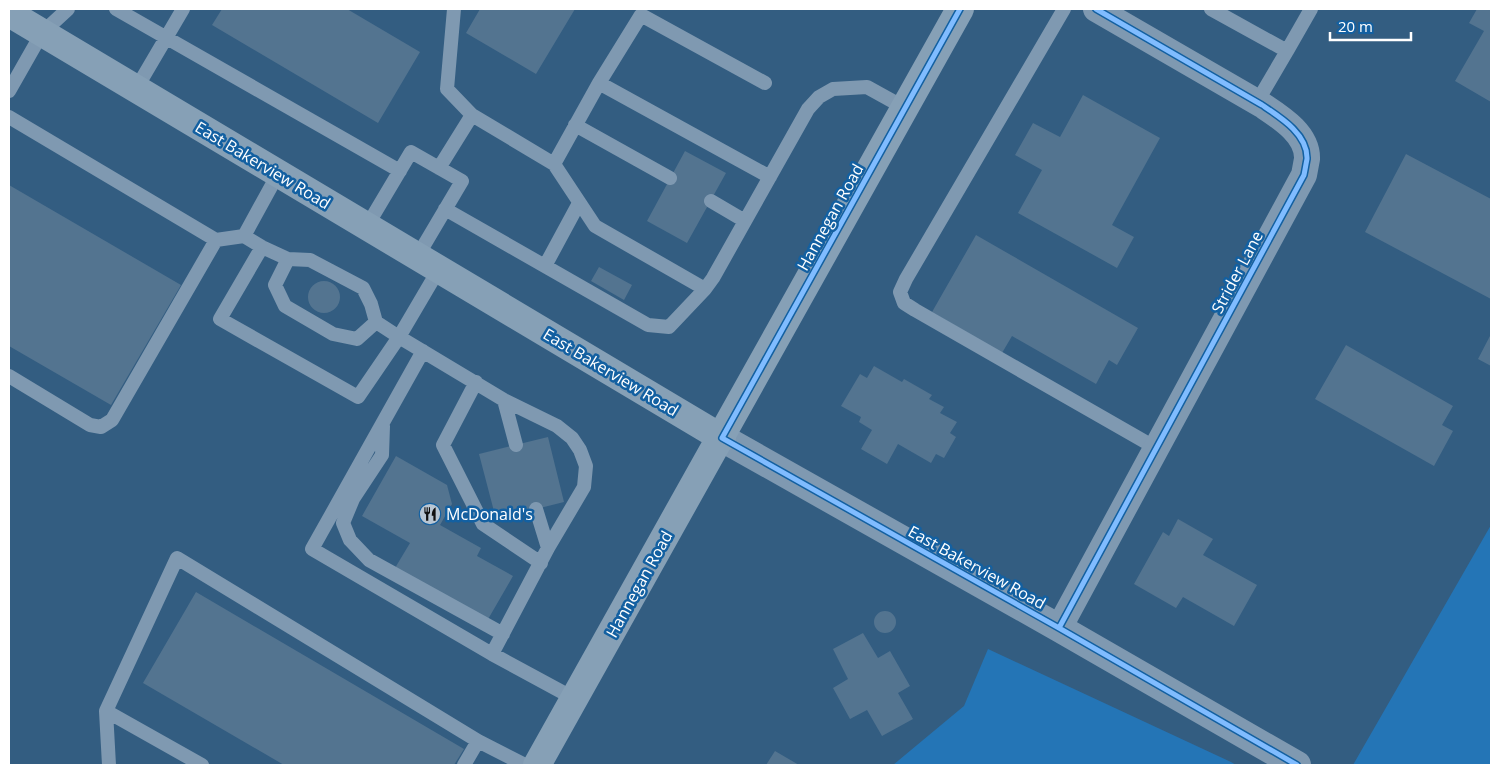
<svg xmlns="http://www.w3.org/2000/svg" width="1500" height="774" font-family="'Open Sans',sans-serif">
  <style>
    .green { fill: #2475b6 }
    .building { fill: #537490 }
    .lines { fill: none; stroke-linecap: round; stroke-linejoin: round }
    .service { stroke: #7f99b1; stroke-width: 14 }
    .minor { stroke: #7f99b1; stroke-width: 26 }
    .tertiary { stroke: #7f99b1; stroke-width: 28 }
    .secondary { stroke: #86a0b6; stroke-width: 28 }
    .cycleway-casing { stroke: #1360a1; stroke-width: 8 }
    .cycleway { stroke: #80bcff; stroke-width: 5 }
    .labels { text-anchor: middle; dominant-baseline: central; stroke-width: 5; stroke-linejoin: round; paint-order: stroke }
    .street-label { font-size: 16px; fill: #fff; stroke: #1360a1 }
    .poi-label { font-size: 16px; fill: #fff; stroke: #1360a1; text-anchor: start }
  </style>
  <rect width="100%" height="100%" fill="#335d81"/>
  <path class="green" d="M1491 525V765H1353Z
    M988 649 1231 762 1236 765H893L964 706Z"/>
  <path class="building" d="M222 9H347L420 52 378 123 212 25Z
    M480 9H575L536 74 466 33Z
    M1477 9H1491V102L1455 81 1484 31 1469 23Z
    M1083 95 1160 138 1112 225 1134 237 1117 268 1018 213 1042 170 1015 155 1033 123 1060 137Z
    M685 151 726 173 687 243 647 221Z
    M1406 154 1491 199V299L1365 232Z
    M9 185 181 285 111 405 9 346Z
    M976 235 1138 328 1117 365 1109 360 1096 384 1012 336 1002 353 932 312Z
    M599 267 632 285 624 300 591 281Z
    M308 297a16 16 0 1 1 32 0a16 16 0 1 1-32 0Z
    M1491 334V366L1478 359Z
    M1346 345 1453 406 1442 425 1453 431 1434 466 1315 399Z
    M874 366 902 382 904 379 932 395 929 399 944 407 940 413 957 422 950 433 956 437 944 458 936 454 931 463 898 444 887 464 861 449 872 430 859 422 861 417 841 406 860 374 867 378Z
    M548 437 564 502 496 519 479 454Z
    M396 456 447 485 452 504 440 525 481 548 477 556 513 576 487 621 395 568 410 543 362 516Z
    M1178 519 1213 539 1203 555 1257 585 1234 626 1183 597 1176 608 1134 584 1163 532 1169 536Z
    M196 592 464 749 454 765H284L143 683Z
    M874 622a11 11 0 1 1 22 0a11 11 0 1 1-22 0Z
    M863 633 878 658 890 651 910 686 898 693 913 719 882 736 867 710 850 719 833 688 848 679 833 649Z
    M775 751 799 765H766Z"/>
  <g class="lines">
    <path class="service" d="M116 9 400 171
      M454 9 447 89 472 115 554 164 595 226 705 289 713 278 808 109 819 97 833 89 867 87 905 108
      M1064 9 906 279 900 292 904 303 915 310 1156 448
      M1211 9 1287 51 1257 102
      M1287 51 1311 9
      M599 83 770 177
      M136 89 183 9
      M9 91 42 33 68 9
      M9 117 216 240 244 236
      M575 125 670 178
      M554 164 599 83 641 15 765 83
      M439 168 472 115
      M711 201 745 221
      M445 209 648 325 669 327 705 289
      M367 226 411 152 462 181 417 257
      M262 247 220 319 358 397 399 337 376 322 371 304 363 288 310 260 288 259 262 247 244 236 278 174
      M288 259 275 285 285 306 333 334 357 339 376 322
      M545 266 579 203
      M439 269 399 337 504 400 557 426 572 438 580 450 586 466 584 487 548 548 492 654
      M423 351 312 549 492 654 575 699
      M9 376 90 425 101 427 112 420 216 240
      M476 382 443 445 483 524 541 563
      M504 400 516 445
      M383 426 382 455 353 499 343 523 350 540 369 560 503 634
      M536 509 548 548
      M106 711 202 765
      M109 765 106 711 177 558 478 741
      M464 765 478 741 525 765"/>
    <path class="minor" d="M1059 628 1304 175C1305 170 1306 164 1307 159 1308 134 1280 117 1262 105L1096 9"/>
    <path class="tertiary" d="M722 438 1059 628 1297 765"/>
    <path class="secondary" d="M9 13 722 438
      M537 765 960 9"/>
    <g class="cycleway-casing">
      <path id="cycleway" d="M960 9 722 438 1059 628 1297 765
        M1059 628 1304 175C1305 170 1306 164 1307 159 1308 134 1280 117 1262 105L1096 9"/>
    </g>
    <use href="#cycleway" class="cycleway"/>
  </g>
  <defs>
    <g id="restaurant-disc" transform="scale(1.125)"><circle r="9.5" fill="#b8c6d3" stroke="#1360a1"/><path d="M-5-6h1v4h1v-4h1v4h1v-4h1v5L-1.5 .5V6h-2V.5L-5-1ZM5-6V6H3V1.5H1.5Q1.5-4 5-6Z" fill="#111"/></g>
  </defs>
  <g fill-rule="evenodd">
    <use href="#restaurant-disc" x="430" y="514"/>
  </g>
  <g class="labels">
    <g class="street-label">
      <text transform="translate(263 165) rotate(31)">East Bakerview Road</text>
      <text transform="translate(830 217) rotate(-61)">Hannegan Road</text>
      <text transform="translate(1237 272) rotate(-62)">Strider Lane</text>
      <text transform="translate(611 372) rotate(31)">East Bakerview Road</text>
      <text transform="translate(977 567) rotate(29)">East Bakerview Road</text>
      <text transform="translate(639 584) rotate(-61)">Hannegan Road</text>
    </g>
    <g class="poi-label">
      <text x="446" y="514">McDonald's</text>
    </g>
  </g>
  <rect width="1500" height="774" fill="none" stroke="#ffffff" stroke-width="20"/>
  <path d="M1330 32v8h81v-8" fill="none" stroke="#ffffff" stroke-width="2.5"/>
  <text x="1338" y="32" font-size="15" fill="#ffffff" stroke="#1360a1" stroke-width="4" paint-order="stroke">20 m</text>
</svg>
